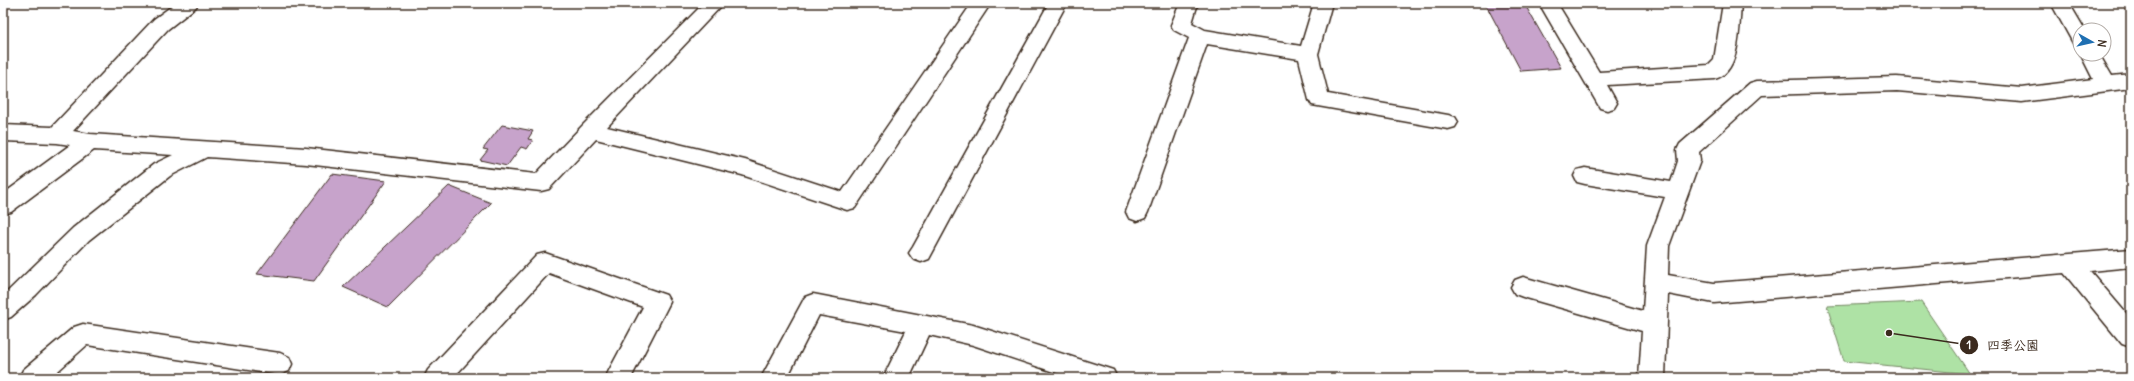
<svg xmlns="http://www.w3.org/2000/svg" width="2134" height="381" font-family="Delius,'Klee One',sans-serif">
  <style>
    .green { fill: #aee2a5; stroke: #748662 }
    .building { fill: #c7a3cb; stroke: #3b2a1e }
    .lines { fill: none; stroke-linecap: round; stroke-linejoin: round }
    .minor-casing { stroke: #3b2a1e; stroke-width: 3 }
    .minor { fill: #fff; fill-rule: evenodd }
    .leader { fill: none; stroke: #3b2a1e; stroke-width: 1.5 }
    .callout-dot { fill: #3b2a1e; stroke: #fff; stroke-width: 1.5 }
    .mark-label { font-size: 12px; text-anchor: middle; font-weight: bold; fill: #fff }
    .callout-label { font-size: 13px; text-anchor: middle; font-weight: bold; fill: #3b2a1e; stroke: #fff; stroke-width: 3; stroke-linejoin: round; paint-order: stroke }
  </style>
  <rect width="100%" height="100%" fill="#fff"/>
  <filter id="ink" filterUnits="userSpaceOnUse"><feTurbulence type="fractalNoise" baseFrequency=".025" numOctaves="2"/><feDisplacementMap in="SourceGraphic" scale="8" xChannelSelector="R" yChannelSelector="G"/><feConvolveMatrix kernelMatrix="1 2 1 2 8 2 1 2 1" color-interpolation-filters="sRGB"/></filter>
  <g filter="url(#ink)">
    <path class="green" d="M1921 302 1970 374 1844 361 1827 306Z"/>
    <path class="building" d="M1485 3H1524L1561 68 1521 71Z
      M502 125 533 131 528 139 533 140 527 149 521 147 507 166 480 160 488 150 483 149Z
      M332 174 386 181 314 281 257 274Z
      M449 186 491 203 388 307 343 287Z"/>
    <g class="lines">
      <g class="minor-casing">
        <path id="minor" d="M176 3H198L196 7 168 29 73 131 90 134 306 148 536 174 583 125 704 3H724L607 127 745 160 842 192 972 3H991L855 208 847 210 742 175 596 139 549 189 541 191 306 164 207 157 170 176 89 240 36 295 11 317 3 320V296L73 228 154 164 173 155 94 150 11 212 3 214V194L70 145 57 143 3 141V125L52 127 154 19Z
          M1049 3H1067L929 259 921 262 913 259 909 253 913 247Z
          M1180 3H1198L1192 23 1205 30 1301 46 1314 3H1332L1318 54 1328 94 1448 115 1455 117 1458 122 1455 127 1448 129 1312 105 1309 100 1299 59 1207 44 1148 212 1145 218 1137 221 1129 218 1126 212 1189 38 1174 30 1171 25Z
          M1539 3H1557L1599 72 1709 65 1714 60 1723 3H1741C1739 26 1741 72 1715 79L1607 85 1617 103 1614 108 1607 110 1600 108Z
          M2051 3H2069L2085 30H2080V45L2073 43Z
          M2080 53 2099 54 2112 76 2131 74V88L2022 102 1897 91 1762 95 1699 152 1700 161 1669 246 1668 275 1714 283 2131 249V267L2090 271 2131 319V347L2122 344 2064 273 1714 303 1668 294 1665 378H1639L1642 331 1523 297 1515 294 1511 287 1515 280 1523 277 1643 311 1647 246 1665 197 1585 184 1577 182 1574 176 1577 170 1585 168 1671 182 1678 161 1677 150 1680 144 1750 83 1757 81 1897 77 2022 88 2093 79Z
          M545 253 666 295 670 302 631 378H605L643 307 549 273 453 378H424L428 370 537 255Z
          M813 294 973 325 1113 370 1117 378H1072L973 345 929 335 909 378H883L906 331 819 315 787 378H761L805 297Z
          M83 324 280 353 289 357 292 364 289 371 280 375 87 345 50 378H19L23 370 74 327Z"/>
      </g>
      <use href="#minor" class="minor"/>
    </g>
  </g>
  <path class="leader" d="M1889 333L1969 345"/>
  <g class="callout-dot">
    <circle cx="1889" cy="333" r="4"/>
    <circle cx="1969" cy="345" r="10"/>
  </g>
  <g class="mark-label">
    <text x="1969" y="349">1</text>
  </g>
  <g class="callout-label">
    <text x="2013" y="350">四季公園</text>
  </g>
  <rect width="2134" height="381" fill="none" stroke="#fff" stroke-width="16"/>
  <rect x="8" y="8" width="2118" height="365" fill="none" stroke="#3b2a1e" stroke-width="1.5" filter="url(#ink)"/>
  <g transform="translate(2092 42) rotate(98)"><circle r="19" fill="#ffffff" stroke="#b1aaa5"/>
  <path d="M0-3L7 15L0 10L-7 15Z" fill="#1f6fb2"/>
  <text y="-6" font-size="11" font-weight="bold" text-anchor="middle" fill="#3b2a1e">N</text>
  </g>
</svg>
